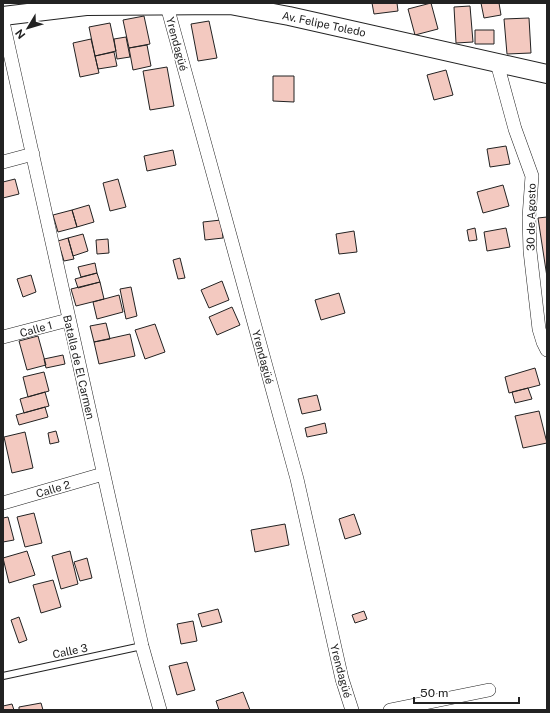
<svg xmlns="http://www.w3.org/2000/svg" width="550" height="713" font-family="'Public Sans',sans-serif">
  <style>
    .building { fill: #f3c9c0; stroke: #222 }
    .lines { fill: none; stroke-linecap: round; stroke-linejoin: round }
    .lane-casing { stroke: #222; stroke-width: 8 }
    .street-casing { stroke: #222; stroke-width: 14 }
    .secondary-casing { stroke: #222; stroke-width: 20 }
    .lane { stroke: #fff; stroke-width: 6 }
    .street { stroke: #fff; stroke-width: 13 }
    .secondary { stroke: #fff; stroke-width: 18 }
    .labels { text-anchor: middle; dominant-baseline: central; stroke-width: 3; stroke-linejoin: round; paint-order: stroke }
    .street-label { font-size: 11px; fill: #222; stroke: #fff }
  </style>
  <rect width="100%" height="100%" fill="#fff"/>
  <path class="building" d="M372 3H397L398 11 374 14Z
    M431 3 438 29 415 35 408 9Z
    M481 3H499L501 15 484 18Z
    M470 6 473 42 456 43 454 7Z
    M144 16 150 44 129 48 123 20Z
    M529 18 531 53 507 54 504 19Z
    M209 21 217 58 198 61 191 24Z
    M110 23 116 51 95 56 89 27Z
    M475 30H494V44H475Z
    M126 37 130 57 117 59 114 39Z
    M91 39 99 73 80 77 73 43Z
    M147 45 151 66 133 70 129 48Z
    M114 52 117 66 98 69 95 56Z
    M167 67 174 106 150 110 143 71Z
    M446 70 453 95 434 100 427 75Z
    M273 76H294V102L273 101Z
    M506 146 510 164 490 167 487 149Z
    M173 150 176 165 147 171 144 156Z
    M15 179 19 194 3 198V182Z
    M118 179 126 207 110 211 103 183Z
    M503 185 509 206 483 213 477 192Z
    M89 205 94 222 77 227 72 210Z
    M72 210 77 227 58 232 53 215Z
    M547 217V277L538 218Z
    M221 220 223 238 205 240 203 222Z
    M475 228 477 240 469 241 467 230Z
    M506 228 510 247 487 251 484 232Z
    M354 231 357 252 339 254 336 234Z
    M83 234 88 251 73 256 68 238Z
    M68 238 74 259 64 261 58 241Z
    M108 239 109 253 97 254 96 240Z
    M180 258 185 278 178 279 173 260Z
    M95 263 97 273 81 277 78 267Z
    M97 273 100 282 78 288 75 279Z
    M31 275 36 292 23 297 17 279Z
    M222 281 229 300 209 308 201 290Z
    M100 282 104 299 76 306 71 289Z
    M131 287 137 316 126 319 120 289Z
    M339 293 345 313 321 320 315 300Z
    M119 295 123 312 97 319 93 302Z
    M232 307 240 325 217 335 209 317Z
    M106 323 110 339 94 342 90 326Z
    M155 324 165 352 145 359 135 330Z
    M130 334 135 356 99 364 94 342Z
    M38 336 46 365 27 370 19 341Z
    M63 355 65 364 46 368 44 359Z
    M535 368 540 385 509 393 505 377Z
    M44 372 49 391 28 397 23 377Z
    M528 388 532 399 515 403 512 392Z
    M45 392 49 406 24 413 20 399Z
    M317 395 321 410 302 414 298 399Z
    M45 407 48 417 19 425 16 415Z
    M539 411 547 443 523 448 515 416Z
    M325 423 327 433 307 437 305 428Z
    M56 431 59 442 50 444 48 433Z
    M25 432 33 468 12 473 4 437Z
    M34 513 42 543 25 547 17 517Z
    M354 514 361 534 345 539 339 519Z
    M8 517 14 540 3 542V518Z
    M285 524 289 545 255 552 251 530Z
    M27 551 35 575 9 583 3 558Z
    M70 551 78 584 61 589 52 556Z
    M87 558 92 578 80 581 74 562Z
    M53 580 61 607 41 613 33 585Z
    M218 609 222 622 202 627 198 614Z
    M364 611 367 619 355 623 352 615Z
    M19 617 27 640 19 643 11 620Z
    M193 621 197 641 181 644 177 624Z
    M187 662 195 690 177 695 169 666Z
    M243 692 250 710H219L216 701Z
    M41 703 43 710H19V707Z
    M12 704 14 710H3V706Z"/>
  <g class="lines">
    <g class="lane-casing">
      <path id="lane" d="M3 676 142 646"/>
    </g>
    <g class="street-casing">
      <path id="street" d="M167 6 297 479 342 679 352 710
        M3 22 142 646 160 710
        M497 63 515 129 532 176 529 217 530 251 539 329 543 342 547 350
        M3 162 33 154
        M3 337 68 320
        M3 503 103 474
        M390 710 489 690"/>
    </g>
    <g class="secondary-casing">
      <path id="secondary" d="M3 16 86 6 230 5 289 16 547 74"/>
    </g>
    <use href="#lane" class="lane"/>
    <use href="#street" class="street"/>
    <use href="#secondary" class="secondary"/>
  </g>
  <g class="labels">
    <g class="street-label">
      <text transform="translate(324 24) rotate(12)">Av. Felipe Toledo</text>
      <text transform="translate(177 44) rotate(75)">Yrendagüé</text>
      <text transform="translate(531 217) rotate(-89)">30 de Agosto</text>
      <text transform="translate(36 329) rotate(-15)">Calle 1</text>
      <text transform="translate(263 357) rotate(75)">Yrendagüé</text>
      <text transform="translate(79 367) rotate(77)">Batalla de El Carmen</text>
      <text transform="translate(53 489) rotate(-16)">Calle 2</text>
      <text transform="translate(70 651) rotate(-12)">Calle 3</text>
      <text transform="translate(341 671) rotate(75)">Yrendagüé</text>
    </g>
  </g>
  <rect width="550" height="713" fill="none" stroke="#222222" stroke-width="8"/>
  <g transform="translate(28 28) rotate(232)" stroke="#ffffff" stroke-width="3" paint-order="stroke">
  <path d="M0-3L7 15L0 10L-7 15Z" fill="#222222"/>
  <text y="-6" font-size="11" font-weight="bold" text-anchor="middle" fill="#222222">N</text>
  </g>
  <path d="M414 697v6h105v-6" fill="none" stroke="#222222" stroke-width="2"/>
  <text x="420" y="697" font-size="12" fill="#222222" stroke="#ffffff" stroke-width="3" paint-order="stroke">50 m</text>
</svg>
